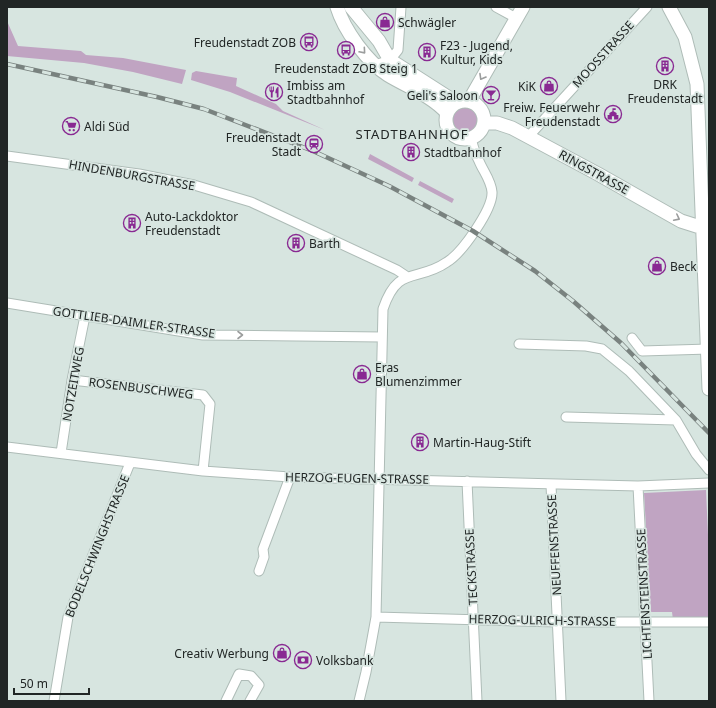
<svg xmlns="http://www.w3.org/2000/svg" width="716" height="708" font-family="'Noto Sans',sans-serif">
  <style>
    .green { fill: #c0a4c2 }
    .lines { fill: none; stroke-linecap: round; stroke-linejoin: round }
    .street-casing { stroke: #aebcb7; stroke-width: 11 }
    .secondary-casing { stroke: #aebcb7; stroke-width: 15 }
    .street { stroke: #fff; stroke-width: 9 }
    .secondary { stroke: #fff; stroke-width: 13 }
    .rail-casing { stroke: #79827f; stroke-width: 4.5 }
    .rail { stroke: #d7e5e0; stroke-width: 3; stroke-dasharray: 9; stroke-linecap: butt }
    .oneway { stroke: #9b9d9d }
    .labels { text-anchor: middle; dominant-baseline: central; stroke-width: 3.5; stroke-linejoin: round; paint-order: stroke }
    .poi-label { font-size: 12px; fill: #212625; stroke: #d7e5e0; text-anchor: start }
    .street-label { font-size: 12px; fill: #212625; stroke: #d7e5e0 }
    .neighbourhood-label { font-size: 13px; letter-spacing: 1px; fill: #212625; stroke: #d7e5e0 }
  </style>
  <rect width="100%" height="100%" fill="#d7e5e0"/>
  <path class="green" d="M7 21 18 46 81 51 86 55 123 58 186 70 182 84 133 72 84 63 7 56Z
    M196 71 237 78 236 86 276 104 283 111 325 130 230 92 191 80 192 73Z
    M451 120a14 14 0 1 1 28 0a14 14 0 1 1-28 0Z
    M370 154 414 178 412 182 368 159Z
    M420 181 454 199 452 203 418 185Z
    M706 490 709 557V620H673L672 612H651L644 493Z"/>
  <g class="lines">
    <g class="street-casing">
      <path id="street" d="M496 7 516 18
        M375 65 390 60 398 50 401 7
        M528 137 647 7
        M7 156 139 174 194 185 251 202 397 270 406 276
        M7 303 203 335 382 337
        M632 338 642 351 709 349
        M519 344 586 346 602 349 629 371 676 420 696 454 709 470
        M72 380 203 395 210 404 203 471
        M566 417 676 420
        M7 447 203 471 290 477 638 486 709 483
        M61 453 72 380 85 316
        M467 481 477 701
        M551 485 561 701
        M638 486 649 701
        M259 571 264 557 263 549 290 477
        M376 617 558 622H709
        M54 701 68 617 130 463
        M226 701 239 674 251 676 259 685 250 701
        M359 701 366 672 376 617 383 309C398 264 417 283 447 262 462 253 493 209 492 192 491 180 483 171 479 161 475 154 473 146 471 138"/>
    </g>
    <g class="secondary-casing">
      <path id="secondary" d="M337 7C344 30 367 62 388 75 408 87 432 96 447 113
        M351 7 379 41 390 60 457 103
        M669 7 685 37 697 84 709 389
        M469 101 523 7
        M446 120a19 19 0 1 1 38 0a19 19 0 1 1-38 0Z
        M484 123H497L512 128 598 174 681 221 703 228"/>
    </g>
    <use href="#street" class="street"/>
    <use href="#secondary" class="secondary"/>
    <g class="rail-casing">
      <path id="rail" d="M7 64 157 97 204 109 313 151 389 186 473 231 535 271 573 301 621 343 709 433"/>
    </g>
    <use href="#rail" class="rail"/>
  </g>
  <defs><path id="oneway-chevron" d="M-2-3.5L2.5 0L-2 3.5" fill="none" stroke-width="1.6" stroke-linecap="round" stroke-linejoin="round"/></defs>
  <g class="oneway">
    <use href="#oneway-chevron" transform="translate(363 51) rotate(49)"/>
    <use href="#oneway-chevron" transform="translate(482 77) rotate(120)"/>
    <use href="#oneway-chevron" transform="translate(677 218) rotate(27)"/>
    <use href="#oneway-chevron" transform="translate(240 335)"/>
  </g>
  <defs>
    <g id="shop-ring" transform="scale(0.9)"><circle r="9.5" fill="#d7e5e0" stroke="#892992" stroke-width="1.5"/><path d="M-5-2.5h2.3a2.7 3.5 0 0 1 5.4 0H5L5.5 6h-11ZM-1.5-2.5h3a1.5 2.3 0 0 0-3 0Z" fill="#892992"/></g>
    <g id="bus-ring" transform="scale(0.9)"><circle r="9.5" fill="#d7e5e0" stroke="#892992" stroke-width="1.5"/><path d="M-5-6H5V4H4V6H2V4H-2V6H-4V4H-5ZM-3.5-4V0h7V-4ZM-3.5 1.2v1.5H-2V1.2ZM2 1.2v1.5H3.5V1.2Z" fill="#892992"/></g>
    <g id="building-ring" transform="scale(0.9)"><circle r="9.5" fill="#d7e5e0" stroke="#892992" stroke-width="1.5"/><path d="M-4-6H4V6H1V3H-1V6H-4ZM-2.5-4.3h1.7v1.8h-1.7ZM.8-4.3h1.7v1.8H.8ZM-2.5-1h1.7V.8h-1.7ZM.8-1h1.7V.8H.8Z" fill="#892992"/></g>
    <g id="restaurant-ring" transform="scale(0.9)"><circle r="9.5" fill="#d7e5e0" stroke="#892992" stroke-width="1.5"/><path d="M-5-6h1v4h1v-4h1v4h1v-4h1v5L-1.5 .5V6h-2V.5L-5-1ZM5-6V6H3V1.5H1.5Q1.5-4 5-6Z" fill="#892992"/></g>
    <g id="bar-ring" transform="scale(0.9)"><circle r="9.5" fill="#d7e5e0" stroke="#892992" stroke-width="1.5"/><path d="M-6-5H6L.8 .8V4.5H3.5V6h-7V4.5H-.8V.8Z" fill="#892992"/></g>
    <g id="civic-ring" transform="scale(0.9)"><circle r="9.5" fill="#d7e5e0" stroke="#892992" stroke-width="1.5"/><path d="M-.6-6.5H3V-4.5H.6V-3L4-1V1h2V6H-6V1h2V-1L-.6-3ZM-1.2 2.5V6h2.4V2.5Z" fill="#892992"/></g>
    <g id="supermarket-ring" transform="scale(0.9)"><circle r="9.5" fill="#d7e5e0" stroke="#892992" stroke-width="1.5"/><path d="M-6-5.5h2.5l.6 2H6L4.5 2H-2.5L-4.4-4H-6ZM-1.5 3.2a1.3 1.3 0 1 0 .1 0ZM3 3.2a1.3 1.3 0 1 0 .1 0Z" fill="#892992"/></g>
    <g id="station-ring" transform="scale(0.9)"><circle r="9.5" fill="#d7e5e0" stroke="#892992" stroke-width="1.5"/><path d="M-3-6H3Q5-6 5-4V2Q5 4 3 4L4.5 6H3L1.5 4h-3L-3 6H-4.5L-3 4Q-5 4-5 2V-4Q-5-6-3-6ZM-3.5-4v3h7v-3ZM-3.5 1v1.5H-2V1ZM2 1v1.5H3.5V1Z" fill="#892992"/></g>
    <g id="bank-ring" transform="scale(0.9)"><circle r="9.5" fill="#d7e5e0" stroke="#892992" stroke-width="1.5"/><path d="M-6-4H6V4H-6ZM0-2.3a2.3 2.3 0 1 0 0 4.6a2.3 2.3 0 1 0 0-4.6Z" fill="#892992"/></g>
  </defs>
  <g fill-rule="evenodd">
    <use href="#shop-ring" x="385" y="22"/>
    <use href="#bus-ring" x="309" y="42"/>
    <use href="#bus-ring" x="346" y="50"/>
    <use href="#building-ring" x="427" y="52"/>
    <use href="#building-ring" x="665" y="66"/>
    <use href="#shop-ring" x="549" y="86"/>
    <use href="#restaurant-ring" x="274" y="92"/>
    <use href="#bar-ring" x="491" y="95"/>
    <use href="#civic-ring" x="613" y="114"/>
    <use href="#supermarket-ring" x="71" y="126"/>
    <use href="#station-ring" x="314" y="144"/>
    <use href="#building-ring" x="411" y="152"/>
    <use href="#building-ring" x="132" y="223"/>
    <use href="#building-ring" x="296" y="243"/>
    <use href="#shop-ring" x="657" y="266"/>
    <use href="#shop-ring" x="362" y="374"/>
    <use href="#building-ring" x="420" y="442"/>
    <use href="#shop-ring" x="282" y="653"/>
    <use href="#bank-ring" x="303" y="660"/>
  </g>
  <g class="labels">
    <g class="poi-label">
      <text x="398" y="22">Schwägler</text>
      <text x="296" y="42" text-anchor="end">Freudenstadt ZOB</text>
      <text x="440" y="45">F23 - Jugend,<tspan x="440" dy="14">Kultur, Kids</tspan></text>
      <text x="346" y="68" text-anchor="middle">Freudenstadt ZOB Steig 1</text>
      <text x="665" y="84" text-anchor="middle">DRK<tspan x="665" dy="14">Freudenstadt</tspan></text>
      <text x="287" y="85">Imbiss am<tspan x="287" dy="14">Stadtbahnhof</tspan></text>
      <text x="536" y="86" text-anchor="end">KiK</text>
      <text x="478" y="95" text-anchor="end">Geli's Saloon</text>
      <text x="600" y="107" text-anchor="end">Freiw. Feuerwehr<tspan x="600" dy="14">Freudenstadt</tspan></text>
      <text x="84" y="126">Aldi Süd</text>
      <text x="301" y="137" text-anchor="end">Freudenstadt<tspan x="301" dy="14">Stadt</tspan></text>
      <text x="424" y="152">Stadtbahnhof</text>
      <text x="145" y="216">Auto-Lackdoktor<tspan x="145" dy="14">Freudenstadt</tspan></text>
      <text x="309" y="243">Barth</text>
      <text x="670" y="266">Beck</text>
      <text x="375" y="367">Eras<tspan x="375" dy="14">Blumenzimmer</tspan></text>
      <text x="433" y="442">Martin-Haug-Stift</text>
      <text x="269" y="653" text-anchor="end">Creativ Werbung</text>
      <text x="316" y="660">Volksbank</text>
    </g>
    <g class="street-label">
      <text transform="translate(603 54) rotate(-48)">MOOSSTRASSE</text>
      <text transform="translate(594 172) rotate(29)">RINGSTRASSE</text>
      <text transform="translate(132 175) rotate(10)">HINDENBURGSTRASSE</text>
      <text transform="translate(134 322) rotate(8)">GOTTLIEB-DAIMLER-STRASSE</text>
      <text transform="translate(73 384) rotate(-80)">NOTZEITWEG</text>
      <text transform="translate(141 388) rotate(7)">ROSENBUSCHWEG</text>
      <text transform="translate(357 478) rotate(1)">HERZOG-EUGEN-STRASSE</text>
      <text transform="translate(554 545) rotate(-93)">NEUFFENSTRASSE</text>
      <text transform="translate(97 546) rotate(-68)">BODELSCHWINGHSTRASSE</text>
      <text transform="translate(471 567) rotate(-93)">TECKSTRASSE</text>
      <text transform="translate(644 594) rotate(-93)">LICHTENSTEINSTRASSE</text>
      <text transform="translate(542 620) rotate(1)">HERZOG-ULRICH-STRASSE</text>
    </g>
    <g class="neighbourhood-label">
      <text x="412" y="134">STADTBAHNHOF</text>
    </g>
  </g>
  <rect width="716" height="708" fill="none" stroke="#212625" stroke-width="16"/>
  <path d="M14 688v6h75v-6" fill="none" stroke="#212625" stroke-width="2"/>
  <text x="20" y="688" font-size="12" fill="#212625" stroke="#d7e5e0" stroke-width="3" paint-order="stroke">50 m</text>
</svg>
